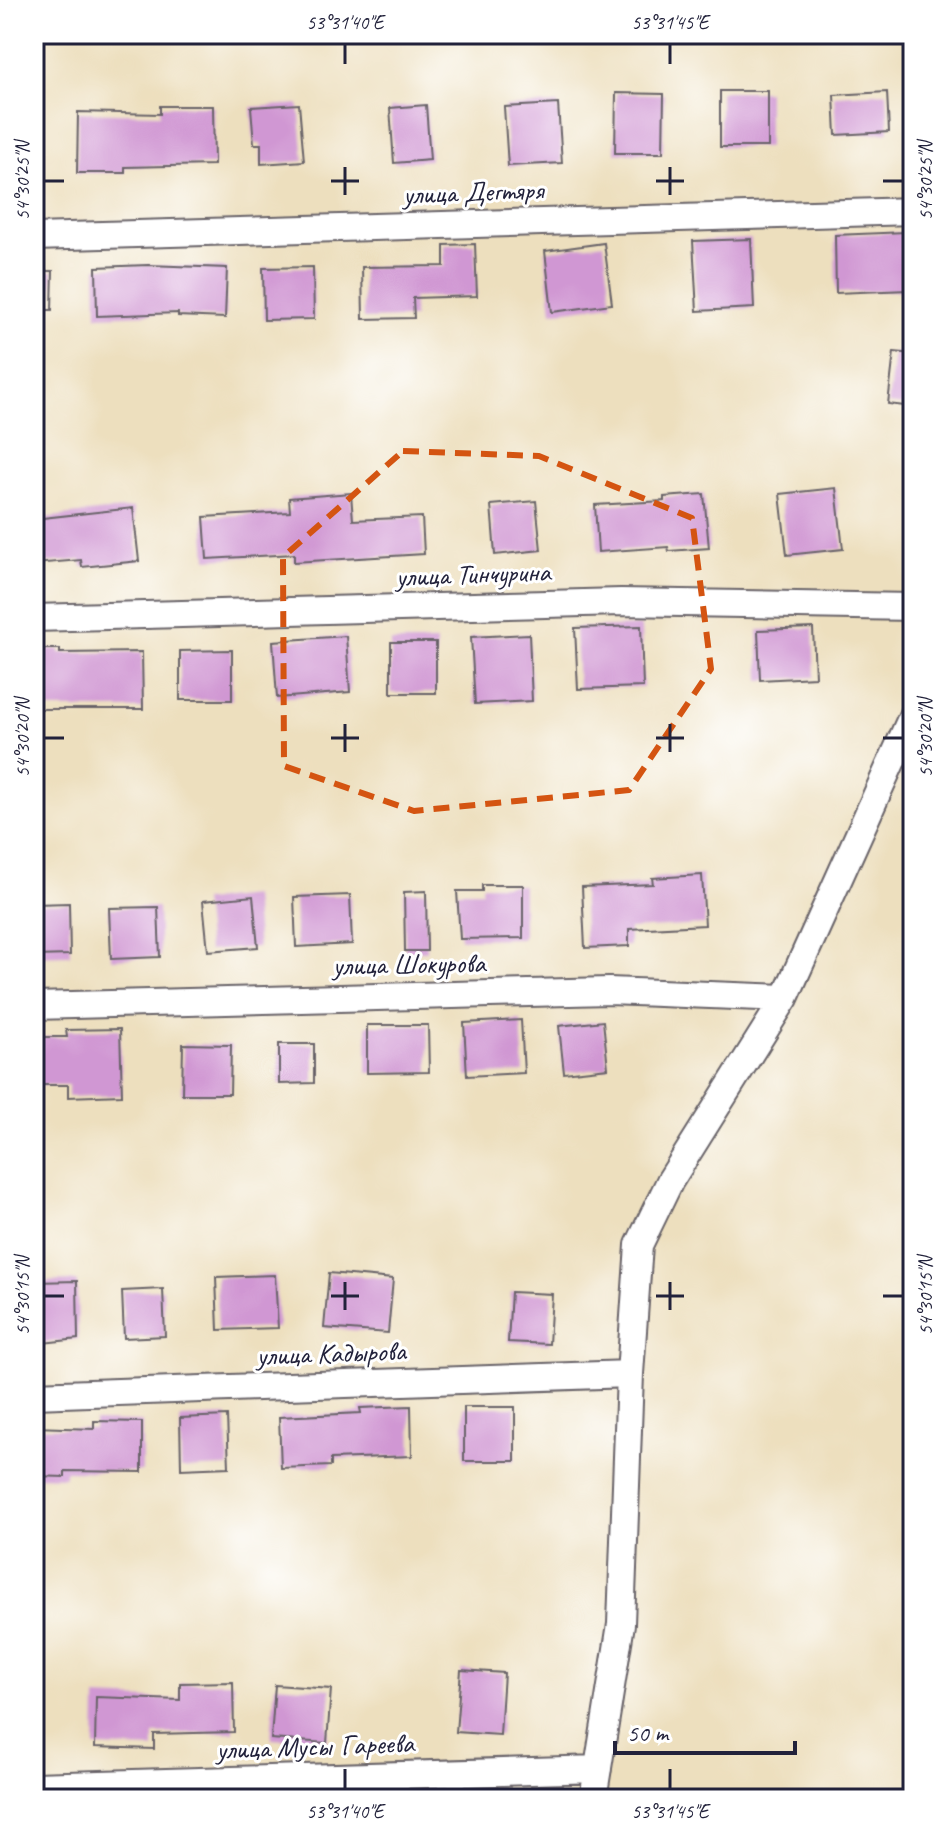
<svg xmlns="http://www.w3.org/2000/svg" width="947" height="1833" font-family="Caveat,sans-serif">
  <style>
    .building { fill: #d097d3 }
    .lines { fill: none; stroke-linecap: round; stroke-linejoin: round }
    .minor-casing { stroke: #696469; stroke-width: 30 }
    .minor { stroke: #fff; stroke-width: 26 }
    .marked { fill: none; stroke: #d45411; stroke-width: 6; stroke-dasharray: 16 10; stroke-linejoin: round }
    .ticks { fill: none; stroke: #22223b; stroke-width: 3 }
    .labels { text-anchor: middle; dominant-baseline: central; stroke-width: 6; stroke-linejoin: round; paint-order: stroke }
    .street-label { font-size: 28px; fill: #22223b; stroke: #fff }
    .neatline { fill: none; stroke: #22223b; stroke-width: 3 }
    .ticks-label { font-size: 20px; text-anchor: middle; fill: #22223b }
  </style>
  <rect width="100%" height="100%" fill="#fff"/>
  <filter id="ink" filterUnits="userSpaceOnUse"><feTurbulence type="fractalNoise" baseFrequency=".0125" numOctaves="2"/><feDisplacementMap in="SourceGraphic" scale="16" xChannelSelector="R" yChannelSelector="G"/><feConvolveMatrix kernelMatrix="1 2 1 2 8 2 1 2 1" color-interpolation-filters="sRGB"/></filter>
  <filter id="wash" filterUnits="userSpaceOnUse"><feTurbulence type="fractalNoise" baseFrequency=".006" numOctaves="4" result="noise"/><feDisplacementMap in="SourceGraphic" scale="32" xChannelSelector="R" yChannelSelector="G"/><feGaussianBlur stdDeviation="1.8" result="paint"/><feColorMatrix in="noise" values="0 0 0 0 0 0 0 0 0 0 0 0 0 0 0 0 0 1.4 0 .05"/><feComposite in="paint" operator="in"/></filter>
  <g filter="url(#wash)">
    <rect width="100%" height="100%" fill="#eddfbe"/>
    <g id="blocks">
      <path class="building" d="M720 91H768V147H720Z
        M887 92 889 132 836 135 834 95Z
        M616 93 664 94 663 153H615Z
        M299 104 304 161 261 164V144H254L251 107Z
        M558 104 562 163 508 166 504 107Z
        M426 105 430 160 394 163 390 108Z
        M160 106H213L214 165 125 167V173H77L78 112 160 114Z
        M906 232 908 290 836 293 835 235Z
        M751 239 754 308 697 311 693 241Z
        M604 243 612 304 552 312 545 251Z
        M475 244 477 296 413 298 414 318 363 319 362 267 444 266V245Z
        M148 265 227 268 225 318 178 316V313L97 316 96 267Z
        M313 267 314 319 264 320 263 268Z
        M34 271H53L52 310H34Z
        M894 352 913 354V407L888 404Z
        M836 488 843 549 787 555 780 494Z
        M351 493 353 520 422 517 424 554 294 562V554L207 559 204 517 290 512 289 498Z
        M704 494 709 548 669 551 668 547 598 552 595 505 664 501V497Z
        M536 501 541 550 495 555 491 505Z
        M133 508 139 561 82 567 81 560 34 564V519Z
        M641 626 643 687 578 689 575 628Z
        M813 628 815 677 760 680 758 630Z
        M529 634 532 701 475 704 471 637Z
        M346 636 350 692 277 698 273 641Z
        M391 642H436V693H391Z
        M34 649H60V653L142 652 143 709H34Z
        M232 650V700H180V651Z
        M702 875 705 925 629 929V946L585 948 582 887 653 884 652 878Z
        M482 885H523V938L460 939 457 891H482Z
        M426 891 427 951H405L404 892Z
        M350 895 352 944 296 947 294 897Z
        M253 896 258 947 208 951 203 901Z
        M69 903 70 955 34 956V904Z
        M158 907 160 957 111 959 109 908Z
        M521 1020 524 1073 467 1076 464 1023Z
        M603 1021 608 1068 564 1073 559 1026Z
        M367 1025H428L429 1072 367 1073Z
        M120 1029 122 1095 68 1097V1085H34V1037H67L66 1030Z
        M183 1044 231 1045 230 1094H182Z
        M279 1044H314V1083L279 1084Z
        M329 1273 393 1279 388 1333 324 1328Z
        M275 1275 278 1328 218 1330 216 1277Z
        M77 1281 78 1339 34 1344V1282Z
        M163 1289 165 1336 124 1338 122 1291Z
        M511 1292 552 1294 549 1344 508 1342Z
        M411 1406 412 1456 331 1459V1466L281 1468 279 1417 361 1413 360 1408Z
        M464 1407H515V1461H464Z
        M227 1416 229 1467 181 1469 180 1418Z
        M94 1421 142 1422V1472L65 1471V1477L34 1476V1427L94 1429Z
        M461 1670 504 1673 500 1735 456 1732Z
        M233 1682 234 1732 154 1734V1749L95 1747 96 1697 180 1700V1683Z
        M275 1685 331 1689 327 1743 271 1739Z"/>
    </g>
  </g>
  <g filter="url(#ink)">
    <use href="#blocks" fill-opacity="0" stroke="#696469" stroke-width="2"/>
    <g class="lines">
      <g class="minor-casing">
        <path id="minor" d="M34 237 913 211
          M34 618 621 602 913 607
          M34 1006 609 991 785 998
          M34 1395 630 1374
          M34 1786 598 1769
          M593 1799 621 1624 630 1374 639 1245 670 1181 785 998 913 714"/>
      </g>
      <use href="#minor" class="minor"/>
    </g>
  </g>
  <path class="marked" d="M403 451 539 456 692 518 711 669 629 790 414 811 284 766 283 557Z"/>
  <path class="ticks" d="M345 44V64M670 44V64M345 167V195M670 167V195M44 181H64M331 181H359M656 181H684M883 181H903M345 724V752M670 724V752M44 738H64M331 738H359M656 738H684M883 738H903M345 1282V1310M670 1282V1310M44 1296H64M331 1296H359M656 1296H684M883 1296H903M345 1769V1789M670 1769V1789"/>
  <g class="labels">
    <g class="street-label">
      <text transform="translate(473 192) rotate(-2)">улица Дегтяря</text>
      <text transform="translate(473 574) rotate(-2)">улица Тинчурина</text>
      <text transform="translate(409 964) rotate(-1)">улица Шокурова</text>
      <text transform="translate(331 1353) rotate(-2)">улица Кадырова</text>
      <text transform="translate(315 1746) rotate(-2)">улица Мусы Гареева</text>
    </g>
  </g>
  <rect width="947" height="1833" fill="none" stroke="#fff" stroke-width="88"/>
  <path d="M615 1741v12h180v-12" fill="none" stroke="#22223b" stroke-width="4"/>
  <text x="627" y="1741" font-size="24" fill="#22223b" stroke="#ffffff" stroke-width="6" paint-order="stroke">50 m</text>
  <rect x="44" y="44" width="859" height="1745" class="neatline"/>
  <g class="ticks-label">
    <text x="345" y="29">53°31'40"E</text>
    <text x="670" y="29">53°31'45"E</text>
    <text transform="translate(22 181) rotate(-90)" y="7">54°30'25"N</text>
    <text transform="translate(925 181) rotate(-90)" y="7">54°30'25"N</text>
    <text transform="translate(22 738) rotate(-90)" y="7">54°30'20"N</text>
    <text transform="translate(925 738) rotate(-90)" y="7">54°30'20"N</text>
    <text transform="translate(22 1296) rotate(-90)" y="7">54°30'15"N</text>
    <text transform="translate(925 1296) rotate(-90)" y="7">54°30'15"N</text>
    <text x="345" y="1818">53°31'40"E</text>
    <text x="670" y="1818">53°31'45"E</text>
  </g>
</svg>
